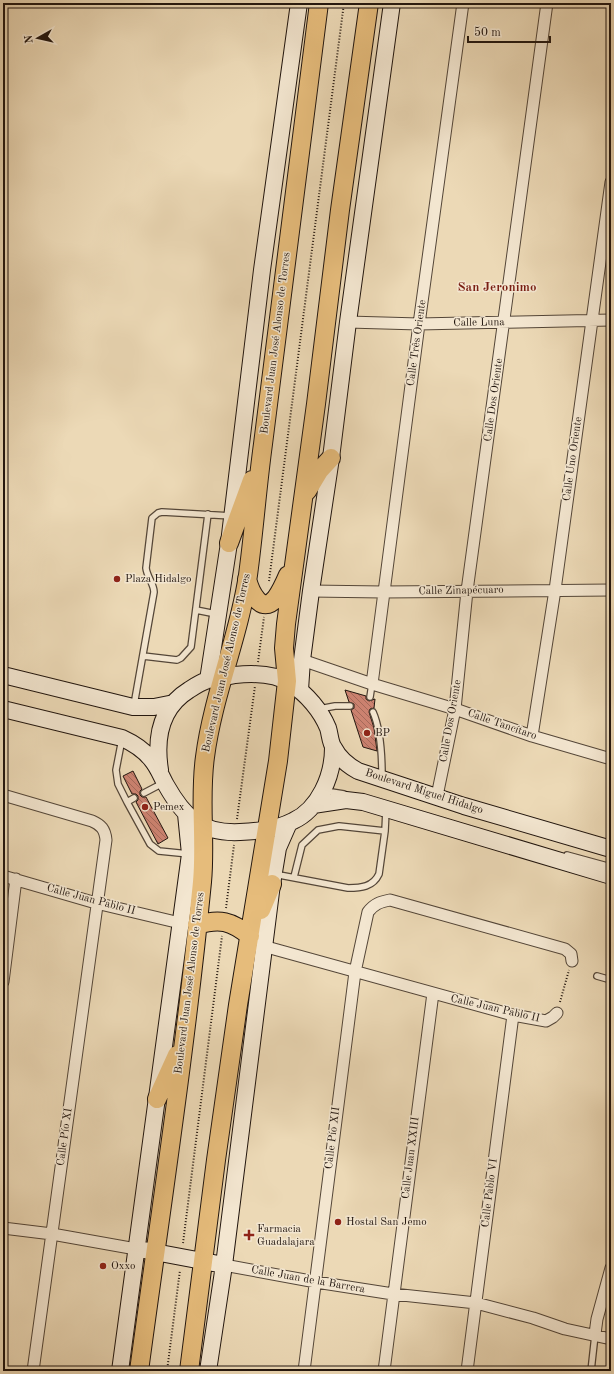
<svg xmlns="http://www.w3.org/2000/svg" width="614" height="1374" font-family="'Old Standard TT',serif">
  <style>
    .building { fill: url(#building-back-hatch); stroke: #21150e }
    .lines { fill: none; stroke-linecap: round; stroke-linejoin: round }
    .lane-casing { stroke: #544638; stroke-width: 8 }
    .street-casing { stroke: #544638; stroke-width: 13 }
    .secondary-casing { stroke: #21150e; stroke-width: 18 }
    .primary-casing { stroke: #21150e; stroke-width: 20 }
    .path { stroke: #21150e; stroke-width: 2; stroke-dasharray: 1 2; stroke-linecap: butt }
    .lane { stroke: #f3e6d0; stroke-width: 5.5 }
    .street { stroke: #f3e6d0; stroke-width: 11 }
    .secondary { stroke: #f3e6d0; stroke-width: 16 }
    .primary { stroke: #e6bc7b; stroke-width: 18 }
    .poi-dot { fill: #8f2418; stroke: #f3e6d0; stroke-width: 1.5 }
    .labels { text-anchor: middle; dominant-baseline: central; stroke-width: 3; stroke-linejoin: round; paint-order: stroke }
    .street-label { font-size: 11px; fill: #21150e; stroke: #f3e6d0 }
    .poi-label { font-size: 11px; fill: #21150e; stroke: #f3e6d0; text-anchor: start }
    .quarter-label { font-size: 13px; font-weight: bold; fill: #7a1f14; stroke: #f3e6d0 }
  </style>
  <defs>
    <pattern id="building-back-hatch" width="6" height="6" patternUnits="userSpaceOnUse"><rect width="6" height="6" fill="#cc8270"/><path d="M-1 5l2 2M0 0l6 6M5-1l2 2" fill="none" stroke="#a5695a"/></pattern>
  </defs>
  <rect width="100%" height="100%" fill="#ecd9b6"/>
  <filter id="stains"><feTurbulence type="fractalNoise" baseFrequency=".005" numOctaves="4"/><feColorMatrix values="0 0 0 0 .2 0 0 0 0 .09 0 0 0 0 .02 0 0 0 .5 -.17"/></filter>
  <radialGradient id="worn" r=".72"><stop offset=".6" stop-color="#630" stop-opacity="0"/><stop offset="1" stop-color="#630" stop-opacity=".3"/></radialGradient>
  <path class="building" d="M345 690 366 696V699L369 701 375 699 374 708 370 709 369 712 374 728 377 751 363 747 351 710 354 708V704L349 702Z
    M133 771 142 789 140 791V795L142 797H146L168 838 158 844 136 802 138 800V796L136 794H132L123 776Z"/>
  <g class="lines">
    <g class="lane-casing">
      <path id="lane" d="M196 610 216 614
        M143 656 177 660 181 658 191 647 208 514
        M370 697 372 684
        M134 705 154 592C154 584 147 577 146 568L152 518 158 513 162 512 232 516
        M319 709 335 706H350
        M373 712C381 730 382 758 382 777
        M122 739 116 770 118 784 127 802 150 844 159 851 189 854
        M325 791 344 794
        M144 793 163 783
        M127 802 134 798
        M567 855 611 867
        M274 874 348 888C361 888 373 887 379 874L385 831 386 810
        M294 877 302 845 318 830 339 826 385 831
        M597 976 611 980
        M591 1371 595 1335"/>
    </g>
    <g class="street-casing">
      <path id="street" d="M348 322 419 324 611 320
        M311 591 383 592 611 590
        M302 660 372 684 455 709 532 736 611 759
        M372 684 419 324 463 3
        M532 736 555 590 611 182
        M3 795 92 821C101 825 105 829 106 840L33 1371
        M437 796 455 709 467 591 547 3
        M3 876 96 903 180 923
        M263 946 513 1015 546 1021 553 1017 557 1013
        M3 982 16 879
        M3 1228 52 1234 136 1249
        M224 1265 316 1282 393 1294 476 1303 533 1318 565 1329 611 1339
        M595 1334 597 1319 611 1268
        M304 1371 355 972 368 912C374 904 380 902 390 900L565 949 571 954 572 961
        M384 1371 433 993
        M467 1371 513 1015"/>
    </g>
    <g class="secondary-casing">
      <path id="secondary" d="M3 675 133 707H154L174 703
        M208 680 229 543 262 270 299 3
        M300 690 302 660 311 591 331 458 348 322 392 3
        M3 709 122 738C133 743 143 749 151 759 158 767 161 776 166 785 184 817 201 834 240 832 259 831 275 830 293 821 319 809 333 776 333 748
        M160 770C155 738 160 708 189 690 195 686 201 682 208 680 217 677 226 677 235 675 254 673 275 673 291 684 307 694 321 711 328 728 330 734 330 743 334 748 339 758 349 766 358 771L464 806 611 849
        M313 805 346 800 363 802 611 876
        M144 1250 224 1265
        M120 1371 190 854 186 814
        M208 1371 224 1265 272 884 278 848 289 823"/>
    </g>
    <g class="primary-casing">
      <path id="primary" d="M307 491 319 471 331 458
        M229 543 252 480
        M247 579C250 591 261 616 276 598 281 591 285 582 288 575
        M261 910 272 884
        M197 925C220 918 231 921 250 936
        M157 1099 177 1055
        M139 1371C161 1208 186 1046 202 882 206 840 199 799 205 757 213 695 239 637 248 575 254 531 257 488 263 444 281 297 300 150 319 3
        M189 1371 216 1160 238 1005 278 761 287 681 284 648 286 624 316 404 340 210 369 3"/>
    </g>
    <path class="path" d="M269 581 344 3
      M258 662 264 617
      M237 819 255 686
      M226 908 234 845
      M560 1002 569 970
      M183 1243 222 936
      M167 1371 180 1270"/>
    <use href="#lane" class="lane"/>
    <use href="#street" class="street"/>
    <use href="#secondary" class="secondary"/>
    <use href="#primary" class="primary"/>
  </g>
  <g class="poi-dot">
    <circle cx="117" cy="579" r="4"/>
    <circle cx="367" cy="733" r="4"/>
    <circle cx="145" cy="807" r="4"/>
    <circle cx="338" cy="1222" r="4"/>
    <path d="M247 1229h4v4h4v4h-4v4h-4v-4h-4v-4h4z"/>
    <circle cx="103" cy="1266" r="4"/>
  </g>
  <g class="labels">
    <g class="street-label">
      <text transform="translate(479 323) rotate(-1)">Calle Luna</text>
      <text transform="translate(276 343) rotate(-83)">Boulevard Juan José Alonso de Torres</text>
      <text transform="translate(417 343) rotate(-82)">Calle Três Oriente</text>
      <text transform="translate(494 400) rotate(-82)">Calle Dos Oriente</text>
      <text transform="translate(573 459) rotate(-82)">Calle Uno Oriente</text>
      <text transform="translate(461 591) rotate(-1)">Calle Zinapécuaro</text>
      <text transform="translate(227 663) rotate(-77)">Boulevard Juan José Alonso de Torres</text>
      <text transform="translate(451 721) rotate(-80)">Calle Dos Oriente</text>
      <text transform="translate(502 725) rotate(19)">Calle Tancítaro</text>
      <text transform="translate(424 792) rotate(18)">Boulevard Miguel Hidalgo</text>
      <text transform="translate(91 900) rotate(15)">Calle Juan Pablo II</text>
      <text transform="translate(190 983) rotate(-83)">Boulevard Juan José Alonso de Torres</text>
      <text transform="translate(495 1009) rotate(13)">Calle Juan Pablo II</text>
      <text transform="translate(65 1137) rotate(-82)">Calle Pío XI</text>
      <text transform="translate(333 1138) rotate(-83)">Calle Pío XII</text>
      <text transform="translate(411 1158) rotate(-83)">Calle Juan XXIII</text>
      <text transform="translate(490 1193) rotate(-83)">Calle Pablo VI</text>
      <text transform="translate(308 1280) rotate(10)">Calle Juan de la Barrera</text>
    </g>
    <g class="poi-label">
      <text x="125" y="579">Plaza Hidalgo</text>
      <text x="375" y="733">BP</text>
      <text x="153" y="807">Pemex</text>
      <text x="346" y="1222">Hostal San Jemo</text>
      <text x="257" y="1229">Farmacia<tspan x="257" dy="13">Guadalajara</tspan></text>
      <text x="111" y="1266">Oxxo</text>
    </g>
    <g class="quarter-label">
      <text x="497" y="287">San Jeronimo</text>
    </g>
  </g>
  <rect width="614" height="1374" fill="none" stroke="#ecd9b6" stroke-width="16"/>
  <rect x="4" y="4" width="606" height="1366" fill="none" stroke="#21150e" stroke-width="2"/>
  <rect x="8" y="8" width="598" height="1358" fill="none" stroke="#21150e"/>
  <g transform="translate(38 38) rotate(262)" stroke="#f3e6d0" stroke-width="3" paint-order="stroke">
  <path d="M0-3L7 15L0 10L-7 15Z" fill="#21150e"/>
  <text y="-6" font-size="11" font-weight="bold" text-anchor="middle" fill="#21150e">N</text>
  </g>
  <path d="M468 36v6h82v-6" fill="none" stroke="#21150e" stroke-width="2"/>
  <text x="474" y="36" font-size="12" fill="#21150e" stroke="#f3e6d0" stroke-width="3" paint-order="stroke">50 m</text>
  <rect width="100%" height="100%" filter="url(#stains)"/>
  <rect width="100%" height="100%" fill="url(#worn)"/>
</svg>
